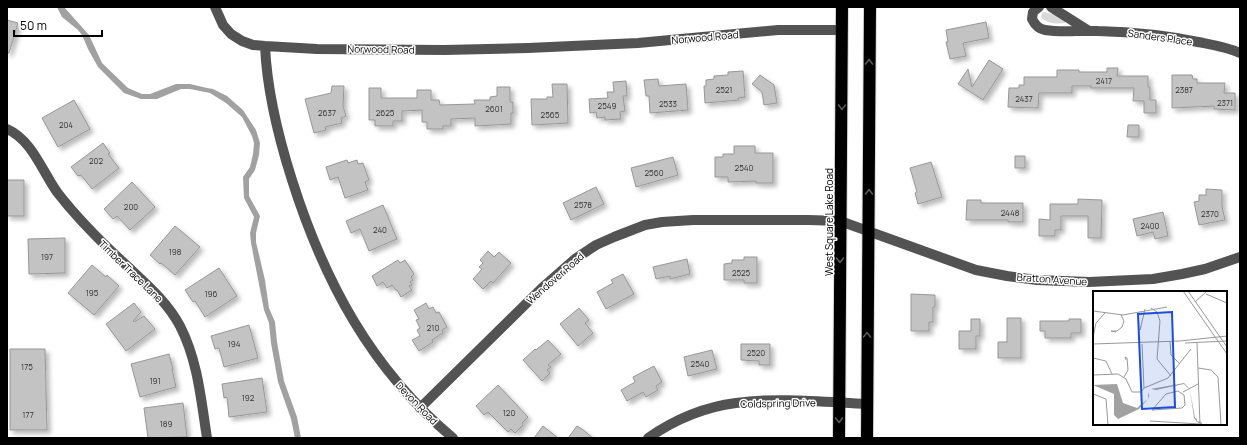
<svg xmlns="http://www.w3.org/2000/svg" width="1247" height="445" font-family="Manrope,sans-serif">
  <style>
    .green { fill: #dadada }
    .water { fill: #a1a1a1 }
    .building { fill: #c3c3c3; stroke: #979797; filter: url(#shadow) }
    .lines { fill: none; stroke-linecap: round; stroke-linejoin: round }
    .highway-casing { stroke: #dbdbdb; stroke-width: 14 }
    .minor { stroke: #535353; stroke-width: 10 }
    .highway { stroke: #000; stroke-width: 12 }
    .oneway { stroke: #595959 }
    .labels { text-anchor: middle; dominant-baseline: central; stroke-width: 3; stroke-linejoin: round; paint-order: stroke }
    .number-label { font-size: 8px; fill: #313131 }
    .street-label { font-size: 10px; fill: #000; stroke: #fff }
    .inset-road { fill: none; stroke: #999; stroke-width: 1 }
    .view { fill: #1d4ed8; fill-opacity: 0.15; stroke: #1d4ed8; stroke-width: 2 }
    .inset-edge { fill: none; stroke: #000; stroke-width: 2 }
  </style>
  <defs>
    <filter id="shadow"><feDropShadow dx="3.5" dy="3.5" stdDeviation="2" flood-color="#0004"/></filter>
  </defs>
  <rect width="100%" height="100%" fill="#fff"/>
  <path class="green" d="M1044 12 1053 14 1065 21V23C1057 24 1047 24 1041 17L1042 13Z"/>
  <path class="water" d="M57 7H64L89 35 102 63 128 88 142 94H150L176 84H190L207 88 213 89 227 96 243 110 256 130 260 143 259 155 255 170 249 179V196L260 216 256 233V242L265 280 269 308 275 322 277 342 284 381 297 417 301 438H295L291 419 278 382 271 343 269 323 264 310 251 243 250 233 254 217 244 198 243 177 250 167 253 154 254 143 252 136 242 117 226 103 210 93 190 89H181L157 99H141L124 93 98 67 88 49 82 35 78 30 62 17Z"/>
  <path class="building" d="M7 20 18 23 9 53H7Z
    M986 22 989 38 963 43 966 56 950 59 946 42H948L946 30Z
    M989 60 1003 69 983 100 958 84 968 69 972 87Z
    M1107 68H1118L1117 76H1148V87H1150V100H1156V113H1144V101H1133L1134 88H1091V86H1072V93H1039L1038 108 1008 107 1009 88H1019V85H1024V77H1057V70H1079V72H1107Z
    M743 71 745 97 738 98 739 100 705 103 704 86H706V80L714 79V76L728 75V72Z
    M760 75 774 85 777 103 764 105 762 92 752 84Z
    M1172 75H1192L1193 79H1197V83H1225L1224 93H1235V110L1214 109V106L1172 108Z
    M658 79 659 86 686 84 688 110 650 113 649 96H646L644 80Z
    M626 81 627 96H623L625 111 620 112 621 119 605 120V117L597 118 596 112 590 113 589 99 608 98 607 92H614L613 82Z
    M552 84H567L568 123 532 125 531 99H547V97H553Z
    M332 86H344L343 106 346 116 341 118 342 123 325 127 326 130 314 133 305 99 331 93Z
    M497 87H510V102H513V113H511V124L475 126V118L451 119V126H443V129H427V122H422V110L402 111V121H393V126H375V120H369V88H381V98H417V90H431V100H439L440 105 475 104 474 100H490V97L497 96Z
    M74 100 90 129 58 147 42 118Z
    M1128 125H1139V137H1127Z
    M103 143 110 153 108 154 119 168 92 189 81 175 78 176 71 167Z
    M734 146H755V153H773V183H756V181L728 182V177H715V157H723V154H734Z
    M1015 156H1025V168H1015Z
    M673 157 678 175 636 187 631 168Z
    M347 160 348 163 357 160 358 164 363 163 369 180 365 182 368 190 345 198 338 177 330 180 326 167Z
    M931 162 942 197 918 204 915 193 917 192 910 168Z
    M7 180H24V216H7Z
    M132 182 155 207 130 230 117 216 113 219 104 209Z
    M596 187 604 204 571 220 563 203Z
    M1206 189 1222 190V206L1225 220 1199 225 1194 202 1199 201V195H1206Z
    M1078 199 1102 200 1101 238H1088V216H1061V230H1055V236H1039V219L1050 220V204H1078Z
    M967 200H981V203H1023V222H1008V220H966Z
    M383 205 397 239 369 251 360 229 351 233 346 221Z
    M1163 212 1168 236 1155 239 1153 232 1137 236 1133 219Z
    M175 226 200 247 175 275 161 263 160 264 150 255Z
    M65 238V273L29 274 28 239Z
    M488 251 494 257 499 252 511 263 493 283 491 281 483 289 473 279 482 269 479 267 483 263 480 260Z
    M744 257H757V283H744V280H724V264L732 263V260H744Z
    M687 259 690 274 670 279V276L656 279 653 267Z
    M398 260 400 263 405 260 414 274 411 277 413 280 410 282 412 285 409 286 412 290 401 297 397 290H396L392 285 387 288 383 282 377 286 372 276Z
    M92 265 106 277 107 275 119 286 94 315 68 293Z
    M219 268 237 296 205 317 195 301 193 302 185 290Z
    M623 274 634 294 606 309 597 292 613 283 611 280Z
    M911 294 935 295V307H933V322H929V331H911Z
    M134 303 141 312 133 321 134 322 144 316 155 329 126 351 106 324Z
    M426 303 429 309 433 307 436 313 439 312 447 327 442 330 443 333 432 340 433 342 419 351 412 340 420 336 417 330 420 328 416 320 419 319 414 310Z
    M579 308 589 320 585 323 593 333 578 346 560 324Z
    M1007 318H1021V358H998V342H1007Z
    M971 319H980V336H976V349H959V331H971Z
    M1069 319H1081V333H1071V338H1045V331H1040V321H1069Z
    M249 325 258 358 224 367 219 348 215 349 211 336Z
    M548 340 561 354 548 365 551 367 547 370 550 373 542 381 523 360 535 349 536 350Z
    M741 344H770V365H759V361L741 360Z
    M10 349H45L47 430H10Z
    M712 350 717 369 688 376 684 357Z
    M169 354 173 369H172L176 387 140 397 131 364Z
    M654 366 662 382 656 386 658 390 646 397 643 392 627 401 621 390 635 382 633 377Z
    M262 378 267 412 229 417 227 397 224 398 222 384Z
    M498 385 528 417 522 423 523 425 515 433 511 429 508 432 488 412 484 415 476 406Z
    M183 403 187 437 148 438 144 408Z
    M543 426 558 438H534Z
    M577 426 582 429 593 438H568Z"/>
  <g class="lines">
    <g class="highway-casing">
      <path id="highway" d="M839 438 842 7
        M867 438 870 7"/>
    </g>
    <path class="minor" d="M215 7 223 25 231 34 242 41 253 45 265 46 317 49 444 50 528 48 638 43 778 30H842
      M1039 7 1033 12 1032 19C1035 25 1039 29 1045 30 1063 33 1080 30 1098 31 1132 32 1165 35 1198 42 1213 45 1227 47 1240 53
      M1051 7 1089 31
      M265 46C267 92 278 136 292 180 324 281 371 369 453 438
      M7 129C32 140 42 171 57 192 77 218 100 241 124 263 144 282 167 301 180 326 198 361 201 400 207 438
      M420 408 542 288 575 259 596 245 614 237 645 225 662 222 693 220H809L840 221 976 270 1007 276 1037 280 1089 282 1153 279 1182 274 1205 269 1240 257
      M648 438C674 420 704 407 736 403 777 397 825 402 867 404"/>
    <use href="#highway" class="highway"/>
  </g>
  <defs><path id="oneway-chevron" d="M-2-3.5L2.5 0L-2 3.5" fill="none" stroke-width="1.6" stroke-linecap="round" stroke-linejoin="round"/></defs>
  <g class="oneway">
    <use href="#oneway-chevron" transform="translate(869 62) rotate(-90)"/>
    <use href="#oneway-chevron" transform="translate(842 107) rotate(91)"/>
    <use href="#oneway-chevron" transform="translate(869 192) rotate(-90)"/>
    <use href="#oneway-chevron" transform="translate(840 260) rotate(90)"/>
    <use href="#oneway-chevron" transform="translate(867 335) rotate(-89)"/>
    <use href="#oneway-chevron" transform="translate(839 420) rotate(90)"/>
  </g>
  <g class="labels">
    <g class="number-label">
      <text x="1104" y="80">2417</text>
      <text x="724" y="89">2521</text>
      <text x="1184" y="89">2387</text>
      <text x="1024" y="98">2437</text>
      <text x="1225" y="102">2371</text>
      <text x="668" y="103">2533</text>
      <text x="607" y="105">2549</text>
      <text x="494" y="108">2601</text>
      <text x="327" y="112">2637</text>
      <text x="385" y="112">2625</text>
      <text x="550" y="114">2565</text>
      <text x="66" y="124">204</text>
      <text x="96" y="160">202</text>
      <text x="744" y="167">2540</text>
      <text x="654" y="172">2560</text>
      <text x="583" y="204">2578</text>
      <text x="131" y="206">200</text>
      <text x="1010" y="212">2448</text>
      <text x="1210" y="213">2370</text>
      <text x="1150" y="225">2400</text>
      <text x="380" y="229">240</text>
      <text x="175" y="251">198</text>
      <text x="47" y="256">197</text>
      <text x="741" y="272">2525</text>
      <text x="92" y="292">195</text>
      <text x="211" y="293">196</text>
      <text x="433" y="327">210</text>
      <text x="234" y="343">194</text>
      <text x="756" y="352">2520</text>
      <text x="700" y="363">2540</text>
      <text x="27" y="366">175</text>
      <text x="155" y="380">191</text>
      <text x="248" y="397">192</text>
      <text x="509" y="412">120</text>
      <text x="28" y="414">177</text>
      <text x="166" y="423">189</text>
    </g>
    <g class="street-label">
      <text transform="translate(705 37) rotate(-5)">Norwood Road</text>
      <text transform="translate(1160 37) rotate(8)">Sanders Place</text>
      <text transform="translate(381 49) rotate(1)">Norwood Road</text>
      <text transform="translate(829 222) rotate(-90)">West Square Lake Road</text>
      <text transform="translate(131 271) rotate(44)">Timber Trace Lane</text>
      <text transform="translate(555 278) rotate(-41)">Wendover Road</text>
      <text transform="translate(1052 279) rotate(4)">Bratton Avenue</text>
      <text transform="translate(417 403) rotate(46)">Devon Road</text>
      <text transform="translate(778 403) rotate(-1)">Coldspring Drive</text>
    </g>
  </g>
  <g transform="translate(1093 291)">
    <rect width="134" height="134" fill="#fff"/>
    <path d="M91 92 94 95 97 99 102 127 104 128V130L108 131 110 134 104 131 101 127 97 99 91 93 63 99 58 98 55 101 56 105 55 108 46 118 25 128 21 124V103L0 94 24 93 30 112 44 117 55 108V101L58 98Z" fill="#a1a1a1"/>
    <path class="inset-road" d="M90 0 134 63M95 0 134 56M113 3 134 12M102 11 114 0M58 17 64 21 67 30 64 68 78 85M0 20 30 24 74 16M48 35 47 39 52 18M23 41 18 40H24L29 36 31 30 28 24M0 46 3 32 12 22M77 50 78 64 87 73M92 52 134 50M104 52 107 134M0 53 87 50 134 45M49 53 51 97M0 67 13 70 19 83M105 77 118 79 125 86 128 134M0 84 25 83 33 88 39 101H48L51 97M31 86 35 79 34 67 32 66 33 69M51 97 75 87 98 58M85 100 91 104 92 114 89 117 59 119 73 103ZM90 101 105 93M0 103 13 108 15 134M57 130 107 133"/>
    <path class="view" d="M79 21 82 116 49 118 45 23Z"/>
    <rect width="134" height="134" class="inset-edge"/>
  </g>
  <rect width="1247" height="445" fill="none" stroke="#000000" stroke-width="16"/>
  <path d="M14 30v6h88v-6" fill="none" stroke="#000000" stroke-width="2"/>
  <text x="20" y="30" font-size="12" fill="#000000" stroke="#ffffff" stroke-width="3" paint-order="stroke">50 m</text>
</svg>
